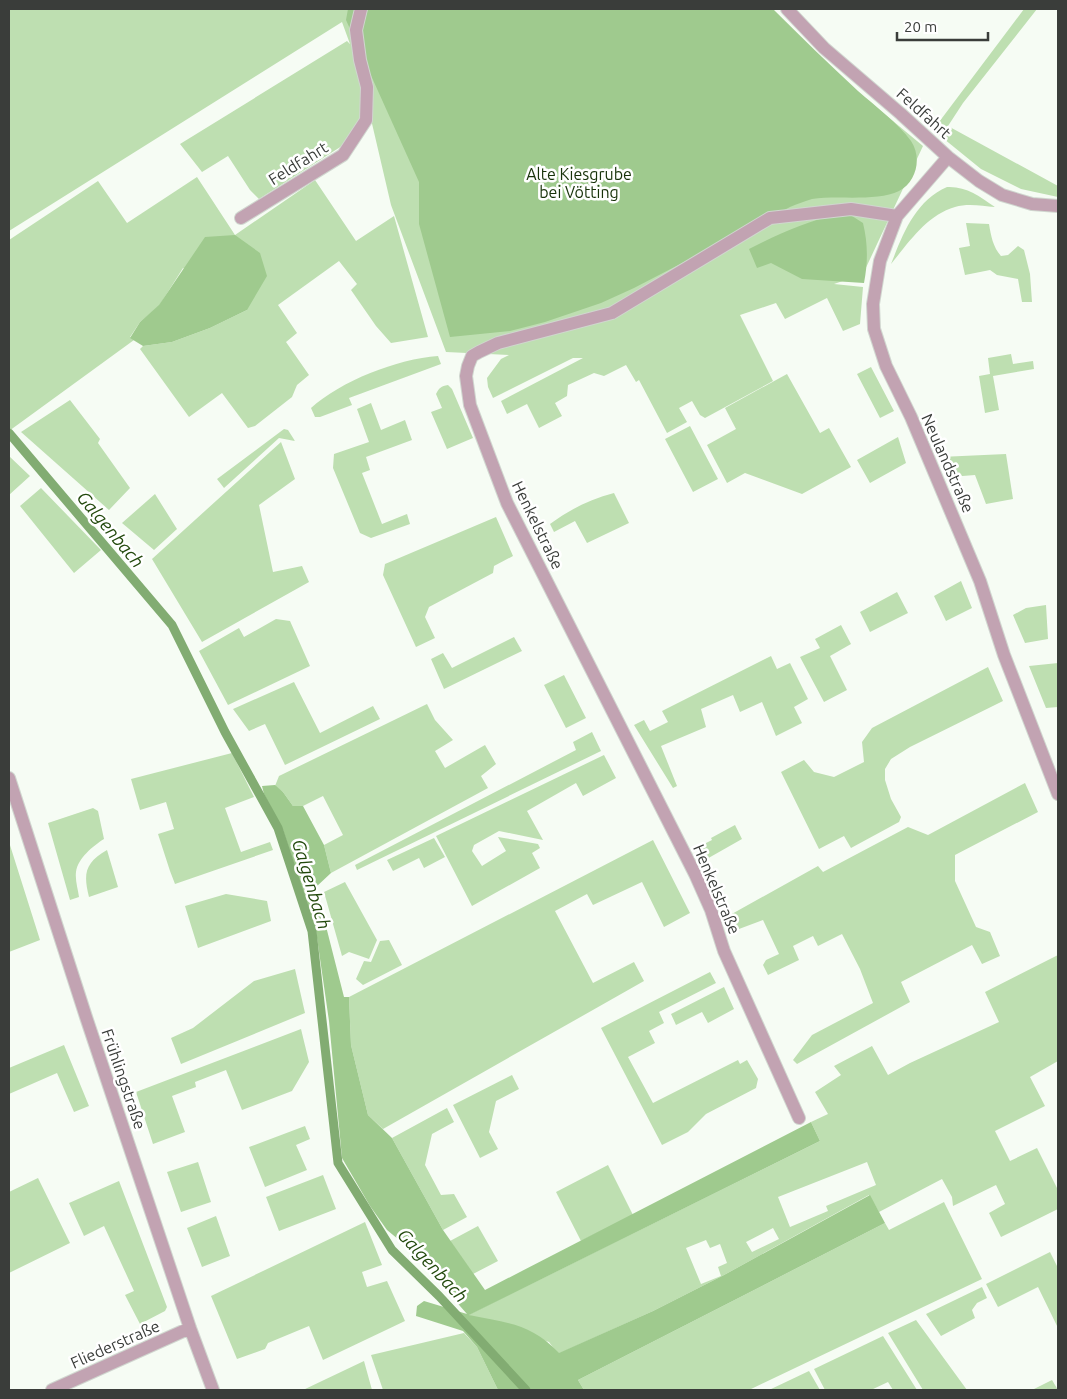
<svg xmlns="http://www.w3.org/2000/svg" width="1067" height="1399" font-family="Ubuntu,sans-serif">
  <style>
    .green { fill: #bedfb1; fill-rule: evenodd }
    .forest { fill: #9fca8e }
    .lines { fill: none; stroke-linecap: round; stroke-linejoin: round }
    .stream { stroke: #82ac72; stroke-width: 9 }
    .minor-casing { stroke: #d0d6cf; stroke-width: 14 }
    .minor { stroke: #c2a3b2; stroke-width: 12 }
    .labels { text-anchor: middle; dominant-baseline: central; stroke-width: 5; stroke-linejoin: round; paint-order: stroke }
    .street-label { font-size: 16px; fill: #3a3d3a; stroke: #fff }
    .park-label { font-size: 16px; fill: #173209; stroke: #fff }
    .water-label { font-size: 18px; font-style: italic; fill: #22490c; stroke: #fff }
  </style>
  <rect width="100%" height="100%" fill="#f6fcf4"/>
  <path class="green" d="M9 9H770L798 42 923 146 863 274 834 284 863 287 860 324 843 331 827 298 785 319 776 303 740 315 773 381 705 418 700 415 692 401 679 408 687 422 667 433 639 380 636 382 626 365 604 376 594 373 568 385 567 396 555 403 562 416 539 428 527 404 507 414 501 401 583 358H573L493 398 488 387 487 378 501 359 509 355 446 352 391 205 370 115 362 118 345 144 259 199 250 190 228 156 202 172 180 144 347 41 350 44 342 22 9 231Z
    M1024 9H1037L963 103 948 126 1058 186V197L1021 189 981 169 933 130Z
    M197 177 235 235 315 180 356 241 394 216 428 337 391 343 376 326 351 290 357 284 339 261 278 305 297 333 286 342 309 375 297 385 292 397 255 426 248 428 222 393 189 417 140 349 143 346 172 342 210 328 247 310 183 268 159 306 140 322 130 337 134 340 9 431V240L98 181 127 223Z
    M947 187C966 186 979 196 995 207 982 206 968 203 955 207 927 215 909 242 891 264 903 234 915 201 947 187Z
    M966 223 989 224C991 236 993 247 1001 256L1008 255 1018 246 1024 250 1030 274 1032 302H1022L1018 279 997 275 990 270 965 275 959 248 970 246Z
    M1011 354 1013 364 1033 361 1034 369 993 376 999 410 985 413 979 376 990 374 988 358Z
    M438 356 441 364 349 398 352 405 320 417H315L311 408C341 381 397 359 438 356Z
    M871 367 894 411 880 418 857 374Z
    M787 374 820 433 829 428 851 467 802 494 745 473 727 483 707 445 736 429 725 408Z
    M448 385 452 389 473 438 447 449 431 412 442 408 436 394C439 388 441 386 448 385Z
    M70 400 100 439 98 443 130 488 109 510 21 432Z
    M371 403 381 430 405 420 412 440 366 457 370 470 362 473 382 524 407 514 410 524 371 538 360 533 333 468 334 454 369 442 357 409Z
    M690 426 718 479 693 492 665 439Z
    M284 429 288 430 295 441 279 438 224 488 217 479Z
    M898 437 906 463 870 483 857 460Z
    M281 442 295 479 259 505 273 572 302 566 309 582 202 642 152 559Z
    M1006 454 1013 499 986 504 975 475 950 477 940 457Z
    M9 456 30 476 9 495Z
    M41 488 101 550 74 573 20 506Z
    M614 493 629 523 587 543 575 521 554 532 550 524C569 510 590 499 614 493Z
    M155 494 177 529 154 550 122 523Z
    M496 517 513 556 494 566 493 573 429 607 425 617 435 638 416 647 383 575 385 564Z
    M961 581 972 608 946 621 934 596Z
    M897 592 908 613 870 632 860 612Z
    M1046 605 1048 639 1025 643 1013 615 1026 608Z
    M276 619 290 621 310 666 228 705 199 651 239 628 244 637Z
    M841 625 851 644 830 656 847 690 824 702 800 657 820 648 815 639Z
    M514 637 522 651 444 689 431 659 443 653 452 668Z
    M771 656 777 669 790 663 808 699 794 707 802 723 776 736 762 702 740 712 733 695 701 709 706 727 661 746 677 786 673 788 634 725 644 720 650 731 668 722 662 711Z
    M1058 663V707L1046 708 1029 666Z
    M988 667 1003 701 910 747 891 759 885 769V780L891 799 901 817 899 822 851 848 844 836 819 849 781 772 804 760 814 772 834 777 864 762 862 742 872 728Z
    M564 675 586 718 566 728 544 685Z
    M294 682 320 733 373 706 380 719 285 765 265 724 249 731 233 709Z
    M427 704 435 720 453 740 435 751 445 768 485 745 496 764 481 776 488 788 331 873 324 845 343 835 323 796 303 806H293L283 792 275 786 279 776Z
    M592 732 601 751 357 870 355 865 576 750 573 742Z
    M232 753 254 797 225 808 241 852 270 842 273 850 175 884 170 871 158 834 174 829 166 802 140 810 131 779Z
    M604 755 616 778 583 796 576 783 527 811 543 840 499 831 474 845 472 851 482 866 506 851 498 837 538 844 540 848 532 853 540 868 472 906 436 836Z
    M1025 783 1038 812 955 855V881L976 927 990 932 1000 956 982 964 972 945 901 982 910 1002 797 1064 793 1060 812 1035 873 1003 860 969 842 934 818 946 813 936 793 946 799 960 768 975 763 965 766 960 779 954 763 920 739 929 730 915 818 866 823 872 908 827 928 835Z
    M93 808 98 811 104 839C93 846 78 858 76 872 75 880 78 889 79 897L70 900 48 823Z
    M735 825 742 839 705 860 698 847 712 840 711 838Z
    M434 838 445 857 424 868 419 858 393 871 387 860Z
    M653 840 690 913 664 927 642 882 593 905 587 894 555 911 593 983 634 962 644 981 383 1129 368 1115 351 1045 349 997Z
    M9 842 40 940 9 952Z
    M107 850 118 887 89 897C83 873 85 863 107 850Z
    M345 882 377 940 369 959 349 952 342 956 324 892Z
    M226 894 267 901 271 921 198 948 185 906Z
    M389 940 402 965 363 985 356 979 364 961 371 962 380 941Z
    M1058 955V1061L1030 1077 1045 1106 995 1131 1010 1161 1037 1148 1058 1190V1209L1001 1237 989 1213 1005 1204 996 1185 953 1206 952 1197 942 1179 879 1212 869 1195 724 1275 653 1311 558 1354 549 1342 468 1315 820 1141 811 1122 828 1114 815 1092 841 1075 834 1066 872 1046 888 1075 910 1063 999 1022 985 992ZM867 1162 876 1185 826 1206 828 1211 790 1227 778 1197ZM773 1228 779 1239 752 1252 746 1242ZM706 1240 710 1248 720 1244 727 1263 718 1267 721 1276 701 1284 686 1248Z
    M295 969 305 1013 181 1064 171 1038 193 1028 254 981Z
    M710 972 716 983 659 1012 664 1023 649 1031 655 1043 628 1057 653 1103 738 1060 740 1064 747 1060 758 1079 756 1088 706 1114 688 1132 662 1145 601 1028Z
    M724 987 734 1009 708 1023 702 1012 676 1025 671 1014Z
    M301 1029 309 1062 292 1091 242 1110 226 1070 195 1082 196 1087 172 1096 185 1132 153 1144 136 1092Z
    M64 1045 89 1106 74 1112 57 1073 9 1094V1068Z
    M512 1075 519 1089 496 1101 489 1132 498 1149 480 1158 453 1105Z
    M447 1108 454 1122 432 1134 425 1165 441 1195 454 1194 467 1217 443 1230 392 1138Z
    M305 1126 310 1139 296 1145 307 1170 265 1187 249 1147Z
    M198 1162 211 1202 181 1212 167 1172Z
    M608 1165 633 1215 581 1241 556 1192Z
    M323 1175 336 1209 279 1231 266 1197Z
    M38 1178 70 1243 9 1273V1192Z
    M119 1181 167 1307 165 1311 140 1324 125 1295 134 1291 104 1226 84 1236 69 1203Z
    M944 1202 982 1279 749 1390H584L578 1380 885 1223 889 1230Z
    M216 1216 230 1256 202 1267 187 1228Z
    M365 1222 382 1265 362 1272 367 1287 387 1281 405 1321 323 1360 309 1326 268 1343 265 1349 237 1359 211 1296Z
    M478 1226 498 1261 473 1274 450 1241Z
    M1050 1252 1058 1268V1328L1038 1287 998 1307 986 1284Z
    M982 1287 987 1298 977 1303 972 1310 975 1318 941 1336 926 1314Z
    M916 1320 967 1390H923L888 1333Z
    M464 1333 477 1347 498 1390H383L371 1355Z
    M883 1336 917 1390H893L888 1382 871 1390H825L814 1369Z
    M364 1361 372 1390H303Z
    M809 1371 820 1390H769Z
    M1052 1380 1058 1390H1032Z"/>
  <path class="forest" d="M348 9H773C801 37 829 64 858 91 875 106 898 123 911 141 922 157 917 182 899 191 877 202 837 195 812 199 805 201 797 204 790 207L634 288 601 303 545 322 510 331 450 337 419 224V182L346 20Z
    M839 214 852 216 863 223C868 244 868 262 864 283L802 279 771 263 757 268 749 249C778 234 807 221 839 214Z
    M235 235 260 253 267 276 247 310 210 328 172 342 143 346 130 338 140 322 159 305 205 237Z
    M275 785 283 792 293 806H303L324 845 331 873 316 887 344 997H349L351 1045 368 1115 392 1138 443 1230 485 1290 811 1122 820 1141 469 1315C507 1323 531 1323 559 1353L653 1311 724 1275 870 1195 885 1223 578 1380 584 1390H498L477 1347 463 1331 416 1316 417 1306 424 1301 467 1314 410 1249 387 1230 370 1206 342 1158 329 1021 316 931 283 830 264 794 262 786Z"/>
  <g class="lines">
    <path class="stream" d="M9 433 172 625 225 732 278 828 312 931 338 1163 392 1250 439 1296 526 1390"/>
    <g class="minor-casing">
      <path id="minor" d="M787 9 824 48 901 114 948 157 979 181 1002 195 1032 204 1058 206
        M948 157 897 216 880 261 873 304 874 329 886 366 911 417 980 581 1004 655 1058 794
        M241 218 343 155 366 120 367 87 360 60 356 30 361 9
        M9 778 86 1017 190 1328 213 1390
        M799 1118 724 951 711 910 695 874 507 503 470 405 466 376 468 366 472 356 479 352 498 343 612 313 770 218 851 209 897 216
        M52 1390 190 1328"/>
    </g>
    <use href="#minor" class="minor"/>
  </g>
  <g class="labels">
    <g class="street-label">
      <text transform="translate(924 113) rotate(42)">Feldfahrt</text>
      <text transform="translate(298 163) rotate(-32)">Feldfahrt</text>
      <text transform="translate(948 463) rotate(66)">Neulandstraße</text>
      <text transform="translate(538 525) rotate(64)">Henkelstraße</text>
      <text transform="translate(717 889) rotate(67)">Henkelstraße</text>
      <text transform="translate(124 1079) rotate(71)">Frühlingstraße</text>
      <text transform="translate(115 1344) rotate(-24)">Fliederstraße</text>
    </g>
    <g class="park-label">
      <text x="579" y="174">Alte Kiesgrube<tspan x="579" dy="18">bei Vötting</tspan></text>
    </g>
    <g class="water-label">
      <text transform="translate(111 529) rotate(50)">Galgenbach</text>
      <text transform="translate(312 884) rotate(73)">Galgenbach</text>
      <text transform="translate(433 1265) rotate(47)">Galgenbach</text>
    </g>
  </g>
  <rect width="1067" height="1399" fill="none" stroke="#3a3d3a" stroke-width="20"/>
  <path d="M897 32v8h91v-8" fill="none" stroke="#3a3d3a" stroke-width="2.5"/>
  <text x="904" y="32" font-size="15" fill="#3a3d3a" stroke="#ffffff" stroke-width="4" paint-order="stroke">20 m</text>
</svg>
